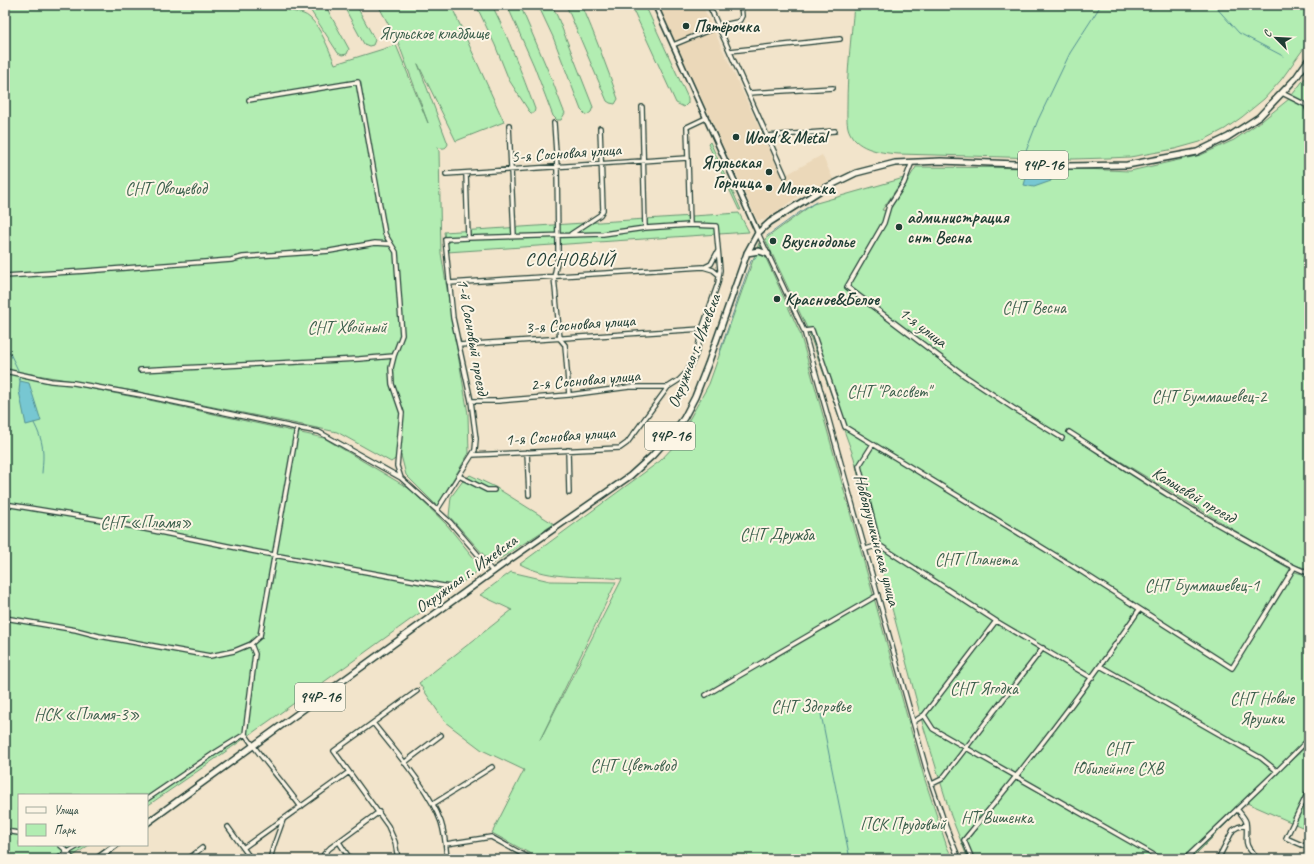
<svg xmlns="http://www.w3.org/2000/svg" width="1314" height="864" font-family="Caveat,sans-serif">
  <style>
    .built { fill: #ebd8b9 }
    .green { fill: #b2edb2; stroke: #689573 }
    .water { fill: #77c7d2; stroke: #549093 }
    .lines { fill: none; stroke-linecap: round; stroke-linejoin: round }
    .stream { stroke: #549093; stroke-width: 1 }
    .minor-casing { stroke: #1f3d34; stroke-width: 6 }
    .tertiary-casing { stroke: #1f3d34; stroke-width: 7 }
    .primary-casing { stroke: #1f3d34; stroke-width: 8 }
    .minor { stroke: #fcf5e5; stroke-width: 3.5 }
    .tertiary { stroke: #fcf5e5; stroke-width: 4 }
    .primary { stroke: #fcf5e5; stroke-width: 5 }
    .poi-dot { fill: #1f3d34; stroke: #fcf5e5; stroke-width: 1.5 }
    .labels { text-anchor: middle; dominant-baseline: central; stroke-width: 4; stroke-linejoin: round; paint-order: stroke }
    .shield { fill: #fcf5e5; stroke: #617469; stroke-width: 1 }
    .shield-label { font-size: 16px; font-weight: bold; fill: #1f3d34 }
    .poi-label { font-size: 17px; font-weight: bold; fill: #1f3d34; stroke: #fcf5e5; text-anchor: start }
    .park-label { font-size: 17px; fill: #3c604d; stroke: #fcf5e5 }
    .street-label { font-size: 17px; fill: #1f3d34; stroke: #fcf5e5 }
    .quarter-label { font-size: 19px; letter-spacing: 1px; fill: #1f3d34; stroke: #fcf5e5 }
  </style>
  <rect width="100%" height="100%" fill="#f2e4cb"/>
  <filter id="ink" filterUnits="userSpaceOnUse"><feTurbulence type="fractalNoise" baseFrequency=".025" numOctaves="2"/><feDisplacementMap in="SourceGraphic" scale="8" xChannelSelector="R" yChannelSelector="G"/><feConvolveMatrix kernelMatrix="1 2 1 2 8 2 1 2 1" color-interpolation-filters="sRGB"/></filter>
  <g filter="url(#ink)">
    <path class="built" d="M659 5H702L782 177 822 155 833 179 799 196 764 220H757Z"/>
    <path class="green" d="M5 5H282C288 14 302 10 310 18 321 28 329 50 335 64L396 45 428 123 398 42 378 5H451L504 122 456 141 418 64 448 144C446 150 441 148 437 147L439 151 441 253 468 414 469 453 437 506 406 475 401 455 391 462 337 432 139 392 19 372 48 380 154 401 324 438 410 489 447 525 482 568C371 648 260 729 147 806V795H19V845H89L69 859H5Z
      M307 5H325L349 49 347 54 342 55 338 53Z
      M343 5H356L375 40 373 45 369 46 364 44Z
      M476 5H492C509 39 522 74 535 109L534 113H531L529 111 509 80 495 45Z
      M507 5H520L552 80 563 109 565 113 561 120H557L553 116 534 66Z
      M538 5H552L558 18 593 107 591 112 587 115 585 114 581 110 553 37Z
      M566 5H582C595 36 607 67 618 99L615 104 610 103 607 101Z
      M631 5H645L688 98V103L684 107 676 103Z
      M854 5H1309V41L1281 80 1264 99 1242 117 1225 129 1200 142 1175 149 1130 157 1108 158 1073 159 899 154C883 153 858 150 850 133 846 126 847 115 847 106 847 72 851 39 854 5Z
      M1309 73V569L1290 564 1069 430 1067 433 1187 507 1295 572 1309 576V743L1263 787 1309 744V812L1302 827 1247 803 1191 859H968L951 816 923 725 877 552 854 458 808 330 765 239 813 204 904 178 882 210 889 211 916 167 1059 168 1130 171 1201 155 1234 140 1263 120 1289 99Z
      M710 142 741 210H739L708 144Z
      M739 213 749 232 447 252 444 232Z
      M759 243 800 333 924 777 947 847 953 859H540L492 833 524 770 482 750 445 722 419 683 512 610 480 595 511 572 550 581 616 582 540 740 622 579C588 575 551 581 520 564L660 461 675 445 709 384Z
      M470 475 495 487 554 524 492 564 449 516 451 497 462 482Z"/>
    <path class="water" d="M1038 174 1050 177 1051 181 1034 187 1024 185 1026 178Z
      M20 381 29 383 41 421 26 425 19 391Z"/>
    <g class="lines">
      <path class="stream" d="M1214 5 1239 33 1283 56
        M1308 71 1309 70
        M1023 159 1038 120 1070 53 1101 5
        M1023 167 1026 178
        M767 236 800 212 816 202
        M5 343 18 370
        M719 354 751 261 756 257
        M19 378 20 381
        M34 423C44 443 44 451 42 473
        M821 714 850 859"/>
      <g class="minor-casing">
        <path id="minor" d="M709 5 785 176
          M673 45 719 26 737 22 740 20 742 16 741 5
          M730 51 840 39
          M749 93 833 88
          M1282 93 1306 105 1309 112
          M249 100 358 82 385 234 391 244
          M642 107 645 228
          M554 123 557 167 558 245V257L554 277 560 339 565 345 569 395
          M509 125 514 236
          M767 136 835 131
          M912 162 904 183 889 206 884 223 847 287 965 376 1013 408 1062 438
          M446 174 687 158
          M758 233 804 331 926 768 946 827 959 859
          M571 234 600 215 603 210 600 128
          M468 238 603 234 645 228 690 225
          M1309 251 1306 262 1309 267
          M705 267 711 264 718 251
          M5 276 86 271 231 260 243 257 330 251 375 243 391 244 396 252 402 335 394 356 391 368 392 384 402 413 397 466 401 478 450 522 493 572
          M449 283 703 267 713 270 719 275
          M804 331 812 330 845 427 1071 565 1232 668 1294 568
          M459 345 702 329
          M140 370 359 359 394 356
          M5 371 51 381 74 383 141 395 297 428
          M471 401H498L569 395 629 387H668L679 380 687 372 695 357 698 347 702 329 718 283 720 270 716 226 690 225 687 127 706 118
          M1069 432C1127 469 1184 507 1244 539 1266 551 1285 565 1309 573
          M873 444 859 466 879 545
          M568 450 569 493
          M527 452 529 495
          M472 455 620 448 627 443 668 387
          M459 476 487 490H494
          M5 504 96 519 252 551 449 587
          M437 510 472 455 475 450 476 439 471 401 453 318 445 239 468 238 466 173
          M866 549 879 545 996 621 1092 678
          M5 618 76 630 99 636 210 656 234 651 251 644 260 636 297 428 319 432 401 478
          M251 644 255 654 245 734C262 759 283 782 301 807
          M1100 666 1261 758 1277 771 1309 739
          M706 695 878 595
          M924 715 933 729 1161 859
          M913 722 924 715 996 621
          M373 723C395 751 429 789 441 822 445 834 446 847 447 859
          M404 763 441 735
          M932 784 942 779 1043 648
          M1309 790 1286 838 1309 848
          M147 799 216 752 245 734
          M433 804 492 767
          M1237 809C1240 813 1245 818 1246 822 1249 842 1240 841 1258 859
          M228 827 251 859
          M5 831 19 833
          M339 842 350 859
          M446 844 491 837 531 859
          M243 848 349 772
          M57 859 68 852 60 845
          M72 859 68 852 80 845
          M188 859 202 848
          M270 859 274 845 283 820
          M322 859 324 854 330 848 379 812
          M398 859 395 842 388 826 334 751 417 691
          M972 859 964 840C1026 766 1085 690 1139 610
          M1185 859 1277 771
          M1218 859 1233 830 1238 827 1246 825"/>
      </g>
      <g class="tertiary-casing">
        <path id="tertiary" d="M655 5 758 233"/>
      </g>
      <g class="primary-casing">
        <path id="primary" d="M747 253 759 251 768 254
          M147 823 509 560 630 476 652 456 673 433 684 418 695 397 708 364 747 253 758 233 770 222 821 190 856 173 895 163 941 161 1068 166 1127 165 1197 152 1228 137 1259 117 1295 79 1309 59
          M97 859 116 845"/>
      </g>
      <use href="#minor" class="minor"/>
      <use href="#tertiary" class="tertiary"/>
      <use href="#primary" class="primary"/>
    </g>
  </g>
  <g class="poi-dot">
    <circle cx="686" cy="26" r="4"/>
    <circle cx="736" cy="137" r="4"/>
    <circle cx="769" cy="172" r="4"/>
    <circle cx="769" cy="188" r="4"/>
    <circle cx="899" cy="227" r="4"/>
    <circle cx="773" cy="241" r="4"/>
    <circle cx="777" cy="299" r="4"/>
  </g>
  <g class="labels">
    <g class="shield">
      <rect x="1018" y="151" width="50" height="28" rx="3"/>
      <rect x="645" y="422" width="50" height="28" rx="3"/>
      <rect x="295" y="683" width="50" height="28" rx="3"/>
    </g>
    <g class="shield-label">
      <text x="1043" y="165">94Р-16</text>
      <text x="670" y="436">94Р-16</text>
      <text x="320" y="697">94Р-16</text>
    </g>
    <g class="poi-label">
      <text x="694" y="26">Пятёрочка</text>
      <text x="744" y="137">Wood &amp; Metal</text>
      <text x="761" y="162" text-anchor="end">Ягульская<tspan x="761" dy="20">Горница</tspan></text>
      <text x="777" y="188">Монетка</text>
      <text x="907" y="217">администрация<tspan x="907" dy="20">снт Весна</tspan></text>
      <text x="781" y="241">Вкуснодолье</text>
      <text x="785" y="299">Красное&amp;Белое</text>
    </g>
    <g class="park-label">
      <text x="434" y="33">Ягульское кладбище</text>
      <text x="166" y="188">СНТ Овощевод</text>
      <text x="1034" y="307">СНТ Весна</text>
      <text x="347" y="327">СНТ Хвойный</text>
      <text x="889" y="391">СНТ "Рассвет"</text>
      <text x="1209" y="396">СНТ Буммашевец-2</text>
      <text x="146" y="522">СНТ «Пламя»</text>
      <text x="777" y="534">СНТ Дружба</text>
      <text x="976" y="559">СНТ Планета</text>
      <text x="1202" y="585">СНТ Буммашевец-1</text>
      <text x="984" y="688">СНТ Ягодка</text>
      <text x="1262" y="698">СНТ Новые<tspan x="1262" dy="20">Ярушки</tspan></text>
      <text x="811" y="706">СНТ Здоровье</text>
      <text x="87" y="714">НСК «Пламя-3»</text>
      <text x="1118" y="748">СНТ<tspan x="1118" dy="20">Юбилейное СХВ</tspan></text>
      <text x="633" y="765">СНТ Цветовод</text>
      <text x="997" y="817">НТ Вишенка</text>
      <text x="903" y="824">ПСК Прудовый</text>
    </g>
    <g class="street-label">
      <text transform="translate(566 153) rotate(-4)">5-я Сосновая улица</text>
      <text transform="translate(580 324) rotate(-4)">3-я Сосновая улица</text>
      <text transform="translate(923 327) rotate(37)">1-я улица</text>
      <text transform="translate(473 337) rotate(80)">1-й Сосновый проезд</text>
      <text transform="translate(694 351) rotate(-69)">Окружная г. Ижевска</text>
      <text transform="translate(585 380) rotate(-5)">2-я Сосновая улица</text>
      <text transform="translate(560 436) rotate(-4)">1-я Сосновая улица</text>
      <text transform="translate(1194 495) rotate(31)">Кольцевой проезд</text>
      <text transform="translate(877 540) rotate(75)">Новоярушкинская улица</text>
      <text transform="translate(466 574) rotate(-36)">Окружная г. Ижевска</text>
    </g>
    <g class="quarter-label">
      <text x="570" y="259">СОСНОВЫЙ</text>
    </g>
  </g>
  <rect width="1314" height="864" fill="none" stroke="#fcf5e5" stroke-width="20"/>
  <rect x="10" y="10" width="1294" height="844" fill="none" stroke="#1f3d34" stroke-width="1.5" filter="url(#ink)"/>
  <rect x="18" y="794" width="130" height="52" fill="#fcf5e5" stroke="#a4ab9e"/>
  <rect x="26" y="807" width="20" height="6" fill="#fcf5e5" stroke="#a4ab9e"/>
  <text x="54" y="814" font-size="12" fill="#1f3d34">Улица</text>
  <rect x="26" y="824" width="20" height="12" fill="#b2edb2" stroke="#a4ab9e"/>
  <text x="54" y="834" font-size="12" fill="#1f3d34">Парк</text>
  <g transform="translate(1276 38) rotate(294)" stroke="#fcf5e5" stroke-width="3" paint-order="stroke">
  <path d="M0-3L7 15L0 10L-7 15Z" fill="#1f3d34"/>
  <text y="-6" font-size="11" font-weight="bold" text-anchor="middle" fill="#1f3d34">С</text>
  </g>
</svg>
